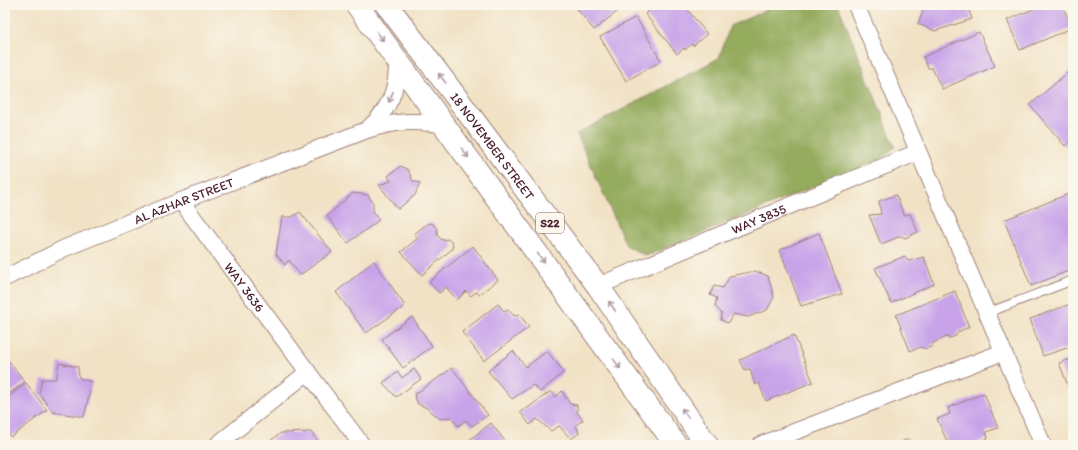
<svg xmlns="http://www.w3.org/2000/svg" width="1078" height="450" font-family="Itim,sans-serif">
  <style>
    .forest { fill: #95ac5e; stroke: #706644 }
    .building { fill: #c8a3e9 }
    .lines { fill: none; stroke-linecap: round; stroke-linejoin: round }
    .service-casing { stroke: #9e8078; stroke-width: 10 }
    .minor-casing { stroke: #9e8078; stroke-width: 18 }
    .primary-casing { stroke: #9e8078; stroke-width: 24 }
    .service { stroke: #fff; stroke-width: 8 }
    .minor { stroke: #fff; stroke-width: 16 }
    .primary { stroke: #fff; stroke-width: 22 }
    .oneway { stroke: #ae9aa0 }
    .labels { text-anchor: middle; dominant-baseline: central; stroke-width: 3.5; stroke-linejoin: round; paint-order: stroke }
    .shield { fill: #fbf7ec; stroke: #7f6065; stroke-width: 1 }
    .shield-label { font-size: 12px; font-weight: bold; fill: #4a1f2b }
    .street-label { font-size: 13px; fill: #4a1f2b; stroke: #fbf7ec }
  </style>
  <rect width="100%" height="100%" fill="#fbf7ec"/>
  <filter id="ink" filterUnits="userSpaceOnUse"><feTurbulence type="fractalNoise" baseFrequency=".025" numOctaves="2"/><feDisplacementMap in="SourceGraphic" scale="8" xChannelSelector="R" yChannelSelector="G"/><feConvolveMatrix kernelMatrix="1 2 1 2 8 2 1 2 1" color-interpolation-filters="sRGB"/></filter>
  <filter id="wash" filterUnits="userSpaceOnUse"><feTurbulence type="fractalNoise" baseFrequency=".012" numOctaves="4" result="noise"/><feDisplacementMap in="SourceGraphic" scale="16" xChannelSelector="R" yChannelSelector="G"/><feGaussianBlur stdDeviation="0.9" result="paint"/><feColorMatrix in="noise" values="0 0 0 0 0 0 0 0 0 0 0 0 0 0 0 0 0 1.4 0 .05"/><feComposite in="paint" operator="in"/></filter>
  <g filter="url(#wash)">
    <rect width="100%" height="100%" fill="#f1e2c5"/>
    <path class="forest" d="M778 5H838L895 147 881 159 646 256 626 245 577 134 719 58 730 26Z"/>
    <g id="blocks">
      <path class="building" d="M574 5H614L618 11 594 30Z
        M656 5H684L707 34 693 46 692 44 685 50 684 48 677 54 645 14Z
        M920 5H967L972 19 935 31 918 24 923 12Z
        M1043 5H1062L1072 28 1020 50 1007 20Z
        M636 17 661 61 626 81 600 37Z
        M979 32 995 66 942 89 932 68H928L923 57Z
        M1073 68V139L1065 146 1030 105Z
        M401 166 408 170 413 181 420 183 415 195 398 209 379 185 391 181 388 176Z
        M1073 192V269L1031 286 1004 220Z
        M353 193 368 195 373 203V211L379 220 348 243 327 216Z
        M896 195 904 215 910 214 918 232 905 238 901 236 881 244 869 215 881 214 879 201Z
        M300 212 332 252 300 275 289 260 285 265 276 254 282 217H292Z
        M432 223 437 229V235L442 240 448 239 453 244 452 249 422 275 401 252 418 238 414 234 427 224Z
        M819 233 842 294 801 306 780 250Z
        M473 246 498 280 480 294 476 292 471 296 466 291 457 300 446 287 439 293 429 282Z
        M905 256 908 261 924 257 934 284 891 303 875 268Z
        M374 261 405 306 366 333 336 292Z
        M755 271 768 276 774 297 767 310 748 317 734 314 728 323 721 320 722 314 715 306 717 298 710 295 714 286 723 288 730 276Z
        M955 291 969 327 958 332 956 336 950 338 947 337 933 343 931 347 926 349 921 347 910 351 896 315Z
        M1073 303V346L1043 356 1030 319Z
        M498 304 504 311 508 309 514 316 519 314 529 327 484 361 462 332Z
        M412 317 432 346 403 368 382 339Z
        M794 335 813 382 766 401 759 383 755 385 750 369 745 370 740 360Z
        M513 351 526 367 547 351 564 372 540 392 533 385 512 399 488 371Z
        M5 356 25 382 5 397Z
        M1073 358V398L1059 363Z
        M59 363 78 367 79 378 92 382 84 417 53 412 39 393 42 379H56Z
        M452 368 488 415 472 426 466 420 458 426 451 417 440 419 427 408 418 404 414 395Z
        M414 369 421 379 396 397 383 383 398 372 402 378Z
        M26 383 47 410 11 437 5 430V400Z
        M551 391 556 397 562 391 570 404 577 405V412L583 420 576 425 579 433 571 439 559 426 551 431 537 419 530 425 520 412 529 407Z
        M984 393 998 428 986 432 988 438 972 445H953L947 441 937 419 950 414 948 408Z
        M491 423 508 445H463Z
        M311 432 319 443 316 445H265L281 433Z
        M908 439 910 445H897V444Z"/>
    </g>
  </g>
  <g filter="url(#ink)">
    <use href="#blocks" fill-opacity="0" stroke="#9e8078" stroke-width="1"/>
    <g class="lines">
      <g class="service-casing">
        <path id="service" d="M987 313 1073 280"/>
      </g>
      <g class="minor-casing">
        <g id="minor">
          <path d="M856 5 1043 445"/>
          <path d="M368 129C390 109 398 89 397 59"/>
          <path id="s1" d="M181 201 362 445"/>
          <path id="s2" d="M5 278 65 248 181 201 367 130C394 121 416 120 445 125"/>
          <path id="s3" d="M598 286 918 152"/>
          <path d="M217 445 308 372"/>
          <path d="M760 445 1003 352"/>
        </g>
      </g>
      <g class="primary-casing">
        <g id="primary">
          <path d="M357 5 676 445"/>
          <path id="s4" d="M387 5 598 286 707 445"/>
        </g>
      </g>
      <use href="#service" class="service"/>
      <use href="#minor" class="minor"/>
      <use href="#primary" class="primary"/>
    </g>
    <defs><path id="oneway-shaft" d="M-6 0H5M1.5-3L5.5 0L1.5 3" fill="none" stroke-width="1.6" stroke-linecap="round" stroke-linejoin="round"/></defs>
    <g class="oneway">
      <use href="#oneway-shaft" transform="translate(380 36) rotate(54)"/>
      <use href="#oneway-shaft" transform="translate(442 78) rotate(-127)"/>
      <use href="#oneway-shaft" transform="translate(391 97) rotate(112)"/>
      <use href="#oneway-shaft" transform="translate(465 153) rotate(54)"/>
      <use href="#oneway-shaft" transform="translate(541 258) rotate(54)"/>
      <use href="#oneway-shaft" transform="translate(612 306) rotate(-124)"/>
      <use href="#oneway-shaft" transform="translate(617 364) rotate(54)"/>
      <use href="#oneway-shaft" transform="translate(685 413) rotate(-124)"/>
    </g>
  </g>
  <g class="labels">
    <rect class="shield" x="536" y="213" width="28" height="20" rx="3"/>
    <g class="shield-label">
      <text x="550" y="223">S22</text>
    </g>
    <g class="street-label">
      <text stroke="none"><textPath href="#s4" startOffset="176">18 NOVEMBER STREET</textPath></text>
      <text stroke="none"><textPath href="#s2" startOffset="195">AL AZHAR STREET</textPath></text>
      <text stroke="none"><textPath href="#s3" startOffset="174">WAY 3835</textPath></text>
      <text stroke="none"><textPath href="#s1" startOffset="107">WAY 3636</textPath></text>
    </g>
  </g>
  <rect width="1078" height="450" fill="none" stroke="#fbf7ec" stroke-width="20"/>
</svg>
